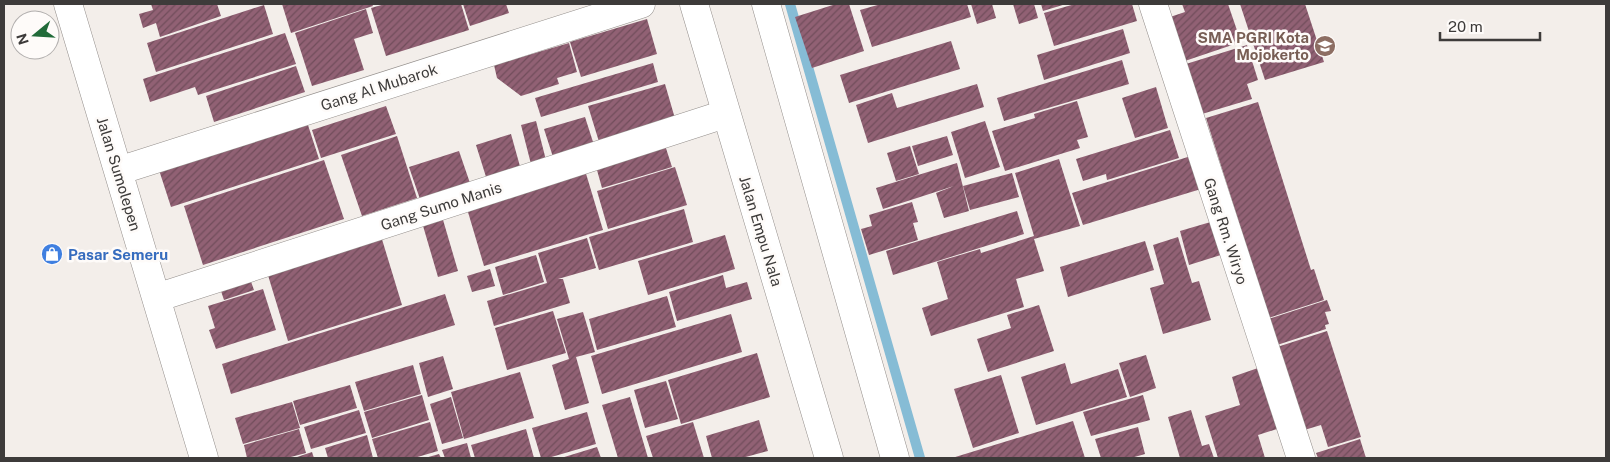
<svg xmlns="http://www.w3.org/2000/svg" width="1610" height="462" font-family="'Public Sans',sans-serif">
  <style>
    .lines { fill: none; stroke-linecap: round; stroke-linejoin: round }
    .stream { stroke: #86bcd5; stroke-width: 10 }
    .building { fill: url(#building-hatch) }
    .street-casing { stroke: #948f8c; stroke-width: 29 }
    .secondary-casing { stroke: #948f8c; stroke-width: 29 }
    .street { stroke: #fff; stroke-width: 28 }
    .secondary { stroke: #fff; stroke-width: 28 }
    .labels { text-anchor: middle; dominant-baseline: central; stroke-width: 5; stroke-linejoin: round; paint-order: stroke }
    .education-label { font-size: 15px; font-weight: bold; fill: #785e54; stroke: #fefbf9; text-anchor: end }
    .street-label { font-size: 15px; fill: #3d3b3a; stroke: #fefbf9 }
    .shop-label { font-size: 15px; font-weight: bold; fill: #366cbe; stroke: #fefbf9; text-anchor: start }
  </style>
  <defs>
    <pattern id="building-hatch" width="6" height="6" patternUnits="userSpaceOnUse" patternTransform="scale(1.25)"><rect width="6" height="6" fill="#916174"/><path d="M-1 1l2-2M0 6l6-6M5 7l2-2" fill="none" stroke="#714d5b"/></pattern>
  </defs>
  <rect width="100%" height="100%" fill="#f3eeea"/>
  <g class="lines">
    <path class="stream" d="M790 4 920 458"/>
  </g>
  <path class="building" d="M151 4H217L221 16 160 37 156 23 143 28 139 14 153 10Z
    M282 4H372L373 6 291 33Z
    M385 4H461L469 30 386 56 371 8Z
    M463 4H506L509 13 470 26Z
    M836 4H849L864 51 812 68 795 17Z
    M881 4H967L971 17 872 47 860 10Z
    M971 4H992L996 18 977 24Z
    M1013 4H1034L1038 18 1019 24Z
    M1041 4H1066L1043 11Z
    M1075 4H1132L1137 21 1054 46 1044 13Z
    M1182 4H1228L1241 42 1182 62 1167 18 1185 12Z
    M1240 4H1305L1324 62 1265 80Z
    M264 5 273 34 156 72 147 43Z
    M366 9 373 33 354 39 364 70 312 86 295 33Z
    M647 19 657 54 581 77 570 42Z
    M1123 29 1130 53 1044 80 1037 55Z
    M285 33 296 64 198 95 195 87 150 102 143 79Z
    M951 41 960 69 849 103 840 75Z
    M569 43 577 72 557 78 559 84 521 96 497 78 494 65Z
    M1247 45 1258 80 1247 84 1252 99 1202 114 1186 64Z
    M1122 60 1129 84 1004 121 997 98Z
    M653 63 658 82 541 117 535 98Z
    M296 66 305 92 214 122 206 96Z
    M665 84 676 122 600 145 588 106Z
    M977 84 984 107 868 143 856 105 892 93 897 108Z
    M1156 87 1168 128 1135 138 1122 98Z
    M1077 101 1088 137 1077 140 1080 148 1005 171 992 131 1035 118 1034 114Z
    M1258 102 1311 270 1314 269 1324 300 1265 319 1255 287 1259 286 1206 118Z
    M386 106 396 134 321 158 312 130Z
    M585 117 594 145 553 157 544 129Z
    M536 121 547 164 532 168 521 125Z
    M985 121 1000 167 965 178 951 132Z
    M307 122 319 159 171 207 159 170Z
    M1170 130 1179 158 1107 180 1106 174 1083 181 1076 159Z
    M511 134 521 170 487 180 476 145Z
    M397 136 417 198 362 216 341 155Z
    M947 136 953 155 918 166 912 146Z
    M664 142 672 167 602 188 595 163Z
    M910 146 919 174 896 181 887 153Z
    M459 151 471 186 421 202 409 167Z
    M1191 156 1201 189 1083 225 1072 193Z
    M1059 159 1080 226 1034 239 1044 271 1016 279 1024 307 931 336 922 308 948 299 937 262 980 249 981 253 1034 236 1015 173Z
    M324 160 344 219 203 265 184 206Z
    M957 163 969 211 944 218 936 193 954 186 883 209 876 188Z
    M584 167 603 230 484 266 465 202Z
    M675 167 687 205 608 229 597 191Z
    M1012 173 1019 197 970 210 963 186Z
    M912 202 918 222 913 223 918 240 869 255 861 229 872 226 869 215Z
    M684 209 693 242 599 270 589 237Z
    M1017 211 1024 234 893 275 886 251Z
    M441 213 458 271 438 277 421 219Z
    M1214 221 1224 254 1189 265 1180 231Z
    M725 235 735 269 648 295 638 261Z
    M381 236 402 305 288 341 267 272Z
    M1178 237 1192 283 1199 281 1211 320 1163 334 1150 288 1164 284 1153 245Z
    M587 238 596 268 558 279H563L570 303 494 326 487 301 547 283 538 253Z
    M1145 241 1154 270 1068 297 1060 267Z
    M536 255 544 282 503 295 495 267Z
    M490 269 495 286 472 292 467 276Z
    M723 275 726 288 747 282 752 299 677 321 669 292Z
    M249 276 254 290 224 300 219 285Z
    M263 289 276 330 216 349 209 330 215 328 208 306Z
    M445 294 455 325 231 394 222 364Z
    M667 296 676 327 597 350 589 319Z
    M1327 300 1331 311 1325 312 1329 324 1325 325 1326 329 1274 346 1265 320Z
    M1039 305 1054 351 988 372 977 339 1011 328 1007 315Z
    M553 311 566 353 507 370 495 328Z
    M583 312 595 352 576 357 589 403 565 410 552 365 569 359 557 319Z
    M731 314 742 352 602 394 591 356Z
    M1327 331 1361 437 1328 447 1321 425 1301 431 1274 348Z
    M757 353 770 397 681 424 668 380Z
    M1146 355 1156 388 1130 397 1119 363Z
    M443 356 453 389 428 397 419 363Z
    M1065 363 1071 384 1118 369 1127 397 1036 425 1021 377Z
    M413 365 421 394 364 411 355 382Z
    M1258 368 1277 429 1258 435 1265 458H1218L1205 416 1240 405 1232 377Z
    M520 372 534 418 464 439 451 392Z
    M1001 375 1019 433 973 448 954 389Z
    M666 381 678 419 645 428 634 390Z
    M350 385 357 408 300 425 293 401Z
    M422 395 429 420 372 438 364 412Z
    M1143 395 1150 420 1091 436 1083 412Z
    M451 397 463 438 442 444 430 404Z
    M630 397 648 458H618L602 405Z
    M292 402 300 428 243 444 235 418Z
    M359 410 366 433 311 449 304 427Z
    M1191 410 1202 446 1209 444 1214 458H1180L1168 417Z
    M587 412 596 444 548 458H541L532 428Z
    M759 420 768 451 742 458H712L706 436Z
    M1073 421 1085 458H952Z
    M430 422 438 451 414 458H378L372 439Z
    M693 422 704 458H653L646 436Z
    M1138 427 1145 454 1131 458H1101L1095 439Z
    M299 429 306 453 287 458H247L244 445Z
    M526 429 534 458H475L471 445Z
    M367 435 373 458H328L325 448Z
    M1360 439 1366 458H1318L1316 453Z
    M467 443 471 458H445L442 450Z
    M597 447 601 458H561Z
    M312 452 314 458H294Z
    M439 454 441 458H425Z"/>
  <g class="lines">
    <g class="street-casing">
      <path id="street" d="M68 4 204 458
        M1153 4 1301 458
        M118 171 641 4
        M156 298 725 114"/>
    </g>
    <g class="secondary-casing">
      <path id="secondary" d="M694 4 829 458
        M766 4 895 458"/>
    </g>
    <use href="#street" class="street"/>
    <use href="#secondary" class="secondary"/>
  </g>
  <defs>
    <g id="school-disc" transform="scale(1.125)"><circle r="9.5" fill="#8d6e63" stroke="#fefbf9"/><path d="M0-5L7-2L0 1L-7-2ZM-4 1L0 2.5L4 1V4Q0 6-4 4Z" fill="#fff"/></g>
    <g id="shop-disc" transform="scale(1.125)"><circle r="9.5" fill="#3f7fe0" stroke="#fefbf9"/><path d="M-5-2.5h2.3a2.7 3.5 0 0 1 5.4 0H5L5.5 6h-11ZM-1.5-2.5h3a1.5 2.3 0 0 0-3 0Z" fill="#fff"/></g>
  </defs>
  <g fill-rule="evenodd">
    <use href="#school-disc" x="1325" y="46"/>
    <use href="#shop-disc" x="52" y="254"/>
  </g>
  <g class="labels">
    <g class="education-label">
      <text x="1309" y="37">SMA PGRI Kota<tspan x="1309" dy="17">Mojokerto</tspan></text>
    </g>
    <g class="street-label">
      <text transform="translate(379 87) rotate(-18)">Gang Al Mubarok</text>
      <text transform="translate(119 174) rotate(73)">Jalan Sumolepen</text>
      <text transform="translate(441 206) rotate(-18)">Gang Sumo Manis</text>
      <text transform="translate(761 231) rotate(73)">Jalan Empu Nala</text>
      <text transform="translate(1226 231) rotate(72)">Gang Rm. Wiryo</text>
    </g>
    <g class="shop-label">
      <text x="68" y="254">Pasar Semeru</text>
    </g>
  </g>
  <rect width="1610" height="462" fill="none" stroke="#3d3b3a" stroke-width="10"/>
  <g transform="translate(35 35) rotate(252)"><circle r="24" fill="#fefbf9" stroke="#b1aead"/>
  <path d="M0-4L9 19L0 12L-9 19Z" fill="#216b39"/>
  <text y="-8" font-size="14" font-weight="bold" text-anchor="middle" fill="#3d3b3a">N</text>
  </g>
  <path d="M1440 32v8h100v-8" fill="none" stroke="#3d3b3a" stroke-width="2.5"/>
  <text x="1448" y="32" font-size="15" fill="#3d3b3a" stroke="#fefbf9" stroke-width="4" paint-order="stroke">20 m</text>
</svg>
